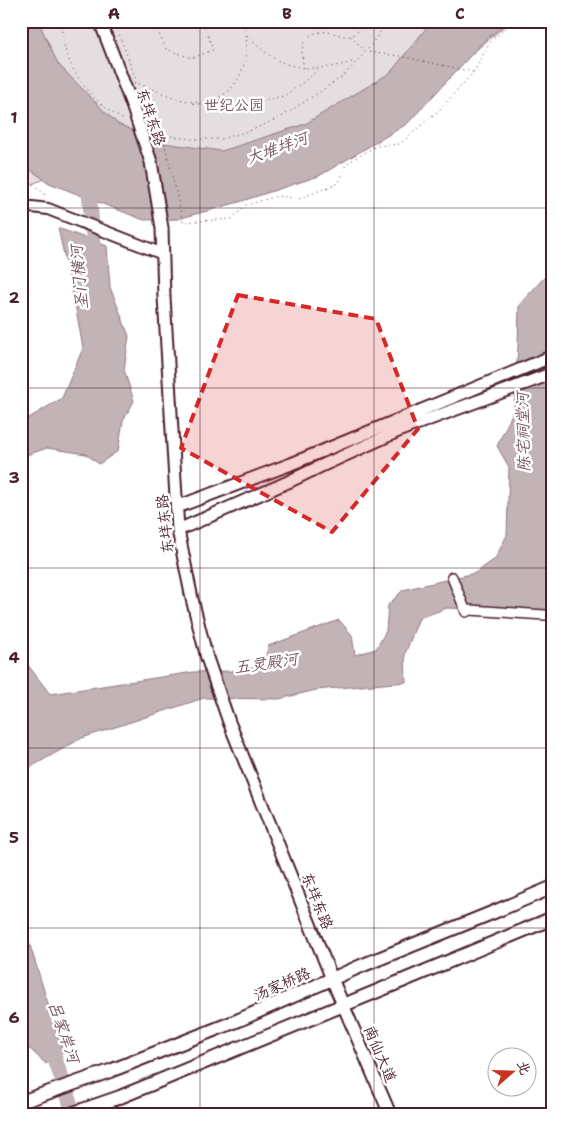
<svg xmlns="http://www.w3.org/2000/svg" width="574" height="1135" font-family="'Shantell Sans','LXGW WenKai TC',sans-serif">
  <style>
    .green { fill: #e5dee0; stroke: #987e86 }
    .water { fill: #c1b3b6; stroke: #91787e }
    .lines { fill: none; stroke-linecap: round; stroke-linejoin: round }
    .river { stroke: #c1b3b6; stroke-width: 15 }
    .minor-casing { stroke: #4a1f2b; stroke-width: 12 }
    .tertiary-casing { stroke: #4a1f2b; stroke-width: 14 }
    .secondary-casing { stroke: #4a1f2b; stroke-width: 15 }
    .primary-casing { stroke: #4a1f2b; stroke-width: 16 }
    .path { stroke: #4a1f2b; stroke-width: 1; stroke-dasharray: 1 4; stroke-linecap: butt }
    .minor { stroke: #fff; stroke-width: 9 }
    .tertiary { stroke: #fff; stroke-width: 10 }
    .secondary { stroke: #fff; stroke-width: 11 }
    .primary { stroke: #fff; stroke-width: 12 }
    .secondary-bridge-casing { stroke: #4a1f2b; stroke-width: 15; stroke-linecap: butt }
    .secondary-bridge { stroke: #fff; stroke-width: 11 }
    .marked { fill: #d62828; fill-opacity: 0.2; stroke: #d62828; stroke-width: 4; stroke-dasharray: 10 6; stroke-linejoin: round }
    .grid { fill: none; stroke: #4a1f2b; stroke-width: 1; stroke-opacity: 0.55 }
    .labels { text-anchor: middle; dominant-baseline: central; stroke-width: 5; stroke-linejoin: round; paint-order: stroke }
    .park-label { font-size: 15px; fill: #714f58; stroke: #fff }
    .street-label { font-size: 15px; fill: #4a1f2b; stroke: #fff }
    .water-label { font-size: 16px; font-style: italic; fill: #74535c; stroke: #fff }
    .neatline { fill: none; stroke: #4a1f2b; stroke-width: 2 }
    .grid-label { font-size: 16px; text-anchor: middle; font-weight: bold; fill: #4a1f2b }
  </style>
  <rect width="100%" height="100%" fill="#fff"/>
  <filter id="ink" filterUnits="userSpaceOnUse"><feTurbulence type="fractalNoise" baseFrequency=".02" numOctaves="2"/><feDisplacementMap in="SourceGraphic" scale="10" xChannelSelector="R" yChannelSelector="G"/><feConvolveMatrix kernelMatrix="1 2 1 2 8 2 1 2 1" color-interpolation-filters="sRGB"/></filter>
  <g filter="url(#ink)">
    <path class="green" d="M21 21H511L398 115 251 191 66 171 21 188Z"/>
    <path class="water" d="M21 21H38L58 64 103 110 118 124 163 143 222 151 305 124 390 73 432 21H509L484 41 407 124 319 176 239 202 178 219 144 220 49 183 21 163Z
      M58 228 107 246 110 287 129 336 124 370 134 401 123 421 118 451 99 464 86 454 47 448 21 457V421H24L62 398 83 348 75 304Z
      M553 268V605L545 612 447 608 419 618 405 654 406 682 316 690 279 699 204 698 82 738 29 768 21 786V656L50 694 194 672 231 671 264 666 268 646 339 620 352 635 355 655 376 649 386 631 388 605 403 590 475 573 495 559 507 535 509 467 497 446 509 421 514 408 518 346 519 305Z
      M21 916 63 1052 46 1064 30 1049 21 1047Z"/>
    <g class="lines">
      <path class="river" d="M88 180 95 260
        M48 1039 74 1114"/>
      <g class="minor-casing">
        <path id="minor" d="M452 577 466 612 470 610 545 615H553"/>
      </g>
      <g class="tertiary-casing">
        <path id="tertiary" d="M21 209 32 207 48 209 163 254"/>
      </g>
      <g class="secondary-casing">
        <path id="secondary" d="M100 21 132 105
          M162 228 164 297 178 530 192 599 207 658 229 722 332 979 390 1114
          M177 507 291 464 553 356
          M178 530 288 482 319 467 403 429 553 373"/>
      </g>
      <g class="primary-casing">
        <path id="primary" d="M21 1102 110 1071 239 1020 361 966 494 912 553 887
          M71 1114 120 1097 402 981 553 918"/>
      </g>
      <path class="path" d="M60 21C62 31 63 42 66 52 75 80 99 108 125 120
        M114 21 137 82
        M153 21 166 49 192 58 213 50 203 21
        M117 24 125 21
        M247 35C252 41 258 47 264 51 291 74 324 70 356 61
        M351 36 366 52 400 56 473 72
        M304 68C301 55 299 37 316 33 320 32 323 31 327 32 335 33 343 37 350 36 356 35 361 28 365 23V21
        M134 83C140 83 146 87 152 89 163 93 176 99 188 101 229 110 250 71 246 36 246 31 243 26 242 21
        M152 89 183 222 232 219 246 205 278 196 298 199 339 183 346 164 376 146 400 144 440 109 474 72 489 43 514 21
        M193 103 227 109 284 96 306 80 321 68
        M152 132 157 134 190 139H221L252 130 283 116 342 77 366 52 388 21
        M21 175 44 193 45 198"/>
      <use href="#minor" class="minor"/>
      <use href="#tertiary" class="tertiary"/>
      <use href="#secondary" class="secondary"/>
      <use href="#primary" class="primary"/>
      <g class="secondary-bridge-casing">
        <path id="secondary-bridge" d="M132 105 151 162 162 228"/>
      </g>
      <use href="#secondary-bridge" class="secondary-bridge"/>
    </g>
  </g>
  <path class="marked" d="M238 295 376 319 418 429 332 532 181 448Z"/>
  <path class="grid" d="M200 21V1114M374 21V1114M21 208H553M21 388H553M21 568H553M21 748H553M21 928H553"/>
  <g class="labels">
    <g class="park-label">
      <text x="234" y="105">世纪公园</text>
    </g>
    <g class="street-label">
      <text transform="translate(151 117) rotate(71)">东垟东路</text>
      <text transform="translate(165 524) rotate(-96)">东垟东路</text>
      <text transform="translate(317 901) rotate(68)">东垟东路</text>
      <text transform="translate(282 984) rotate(-24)">汤家桥路</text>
      <text transform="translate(380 1054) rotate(67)">南仙大道</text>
    </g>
    <g class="water-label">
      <text transform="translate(277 148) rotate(-20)">大堆垟河</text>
      <text transform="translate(79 277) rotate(-95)">圣门横河</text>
      <text transform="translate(523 432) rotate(-91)">陈宅祠堂河</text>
      <text transform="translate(266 663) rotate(-8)">五灵殿河</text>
      <text transform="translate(64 1032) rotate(71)">吕家岸河</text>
    </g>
  </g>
  <rect width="574" height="1135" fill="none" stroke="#fff" stroke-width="55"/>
  <g transform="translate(512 1072) rotate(70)"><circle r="24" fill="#ffffff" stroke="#b7a5aa"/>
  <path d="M0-4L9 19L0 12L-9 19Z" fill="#c8321e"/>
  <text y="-8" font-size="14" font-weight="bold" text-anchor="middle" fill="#4a1f2b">北</text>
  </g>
  <rect x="28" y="28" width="518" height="1080" class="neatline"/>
  <g class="grid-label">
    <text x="114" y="19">A</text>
    <text x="287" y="19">B</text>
    <text x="460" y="19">C</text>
    <text x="14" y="123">1</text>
    <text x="14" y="303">2</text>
    <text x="14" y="483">3</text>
    <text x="14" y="663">4</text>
    <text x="14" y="843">5</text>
    <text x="14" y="1023">6</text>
  </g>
</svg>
